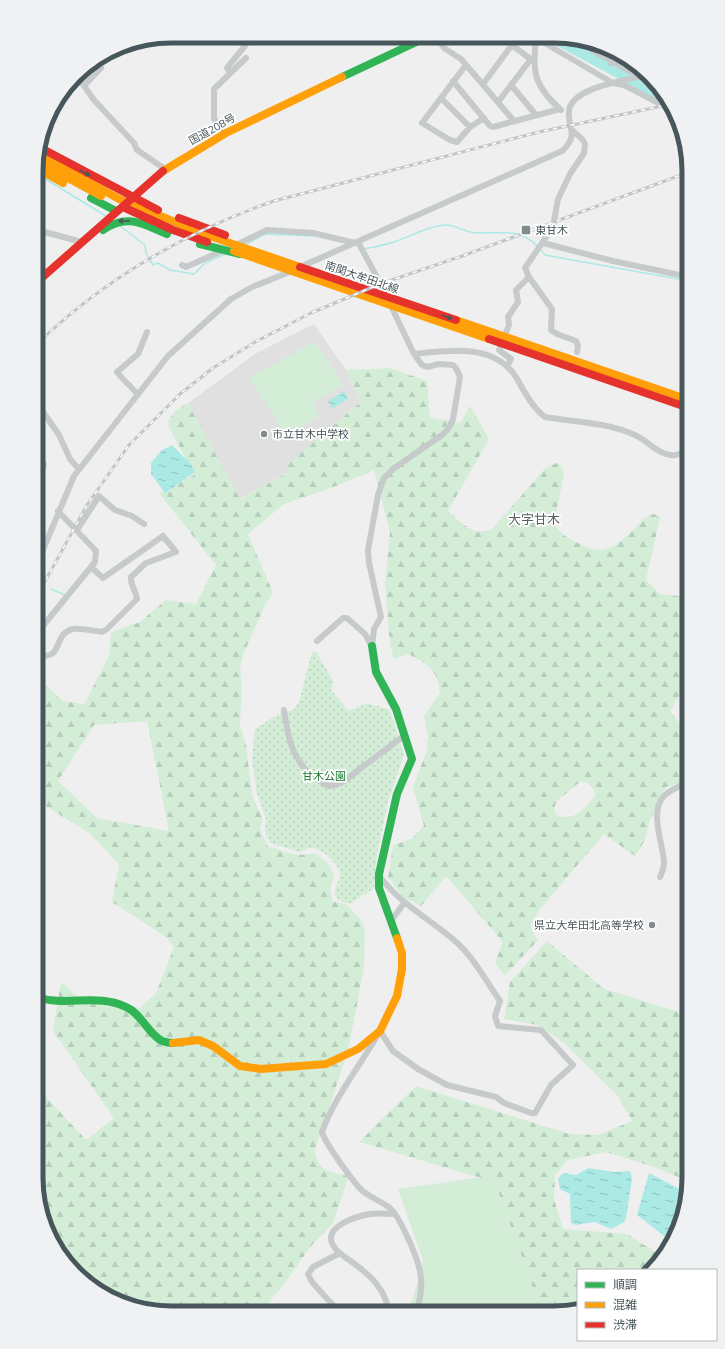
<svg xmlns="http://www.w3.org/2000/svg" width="725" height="1349" font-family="'Titillium Web','Noto Sans JP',sans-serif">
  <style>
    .education { fill: #e1e0e1 }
    .grass { fill: #d4edd7 }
    .forest { fill: url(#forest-firs); fill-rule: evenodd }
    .park { fill: url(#park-dots) }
    .water { fill: url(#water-ripples) }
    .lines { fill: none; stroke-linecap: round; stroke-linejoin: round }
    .stream { stroke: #abe9e5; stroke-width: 1.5 }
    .river { stroke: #abe9e5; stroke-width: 10 }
    .street { stroke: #c6cacb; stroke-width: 6 }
    .fast { stroke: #30b455; stroke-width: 8 }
    .slow { stroke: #ff9f0a; stroke-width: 8 }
    .jam { stroke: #e5322d; stroke-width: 8 }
    .rail-casing { stroke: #c2c4c6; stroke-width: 3 }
    .rail { stroke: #fff; stroke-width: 1.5; stroke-dasharray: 4.5; stroke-linecap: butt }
    .oneway { fill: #465b5a }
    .poi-dot { fill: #828c8e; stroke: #fff; stroke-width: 1.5 }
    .labels { text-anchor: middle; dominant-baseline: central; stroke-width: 3.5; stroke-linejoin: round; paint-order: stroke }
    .street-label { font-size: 11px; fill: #47565a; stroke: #fff }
    .poi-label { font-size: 11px; fill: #47565a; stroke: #fff; text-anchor: start }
    .park-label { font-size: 11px; fill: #1c7731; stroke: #fff }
    .quarter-label { font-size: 13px; fill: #5b6062; stroke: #fff }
    .rim { fill: none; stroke: #47565a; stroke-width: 5 }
  </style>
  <defs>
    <pattern id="forest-firs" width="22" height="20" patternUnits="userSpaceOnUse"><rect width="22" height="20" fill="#d4edd7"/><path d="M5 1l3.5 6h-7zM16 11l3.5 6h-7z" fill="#b7cdbb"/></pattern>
    <pattern id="park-dots" width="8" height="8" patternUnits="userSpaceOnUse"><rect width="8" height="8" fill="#d4edd7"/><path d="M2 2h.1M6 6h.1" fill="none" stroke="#b7cdbb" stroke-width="1.8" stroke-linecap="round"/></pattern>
    <pattern id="water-ripples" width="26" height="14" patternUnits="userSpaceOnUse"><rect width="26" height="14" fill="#abe9e5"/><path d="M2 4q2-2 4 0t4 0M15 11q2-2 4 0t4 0" fill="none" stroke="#8dc0bd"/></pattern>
  </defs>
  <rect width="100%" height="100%" fill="#efefef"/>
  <path class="education" d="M314 324 346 370 361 402 288 465 289 472 239 499 188 403 255 354Z"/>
  <path class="grass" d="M315 342 343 384 312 403 320 416 286 435 249 377Z
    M490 1176 520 1223 562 1312 404 1313 413 1298 423 1261 398 1189Z"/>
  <path class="forest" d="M390 368 427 381 430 417 460 423 470 406 489 439 448 511C462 523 474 538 492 529L545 469 556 463 560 464 564 473 554 524C560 534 568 538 578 543 606 559 620 543 639 524 644 519 647 515 654 514L660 517 646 580 660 594 686 597 681 628 689 680 670 711 689 736V762L682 783 666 787 650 820 645 840 635 856 604 834 540 909 530 926 538 940 505 976 495 963 503 942 446 876 421 906 403 897 388 877 393 845 411 839 424 826 413 787 427 750 428 736 424 716 440 693C437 668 429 666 409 654L394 659 390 644 385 585 390 533 374 470 336 486 284 504 248 534 273 593 265 605 243 655 240 668 242 686 240 725 246 745 252 795 263 819 260 829 268 847C290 851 291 858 315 853L327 862 334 875 330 889 333 901 347 905 362 921 365 931 364 968 348 1051 315 1149C317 1172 329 1172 349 1176L333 1223 311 1246 282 1287 260 1312H153L111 1299 82 1280 43 1221 36 1178V1086L86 1140 114 1118 53 1031 61 982C67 986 72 993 78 997 94 1007 121 1006 140 1008L156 993 174 947 166 937 112 902 119 864 89 833 36 800 37 689 39 679 63 701 84 704 109 656 111 632 140 622 166 600 196 604 216 565 159 493 194 475 167 423 175 411 188 403 240 499 289 472 287 465 361 402 346 370ZM147 721 169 831 97 818 58 781 94 725ZM581 781C588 782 596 789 595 796 585 808 572 824 556 814L554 808 557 801Z
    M547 941 604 989 686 1014 689 1013V1184L681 1178 654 1167 606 1152 568 1160 555 1175 554 1199 563 1229 627 1234 663 1257 651 1270H578V1309L542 1313 495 1182 359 1142 416 1086 569 1134 598 1135 632 1121 618 1096 564 1043 538 1025 504 1019 510 982Z"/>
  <path class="park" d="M312 652H316L334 682 331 690 349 711 367 703 388 709 391 713 404 755 388 802 382 830 377 855 374 888 350 904C346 903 339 901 336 897 332 890 339 883 340 876 341 864 321 847 309 848 306 849 303 851 300 852L270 843 265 831 266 818 257 794 252 759 255 729 278 714 293 710 299 702Z"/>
  <path class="water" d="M344 391 348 399 332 409 328 401Z
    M172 445 191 464 195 472 165 493 151 474V463L162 450Z
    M588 1168 615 1172 630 1171 632 1178 626 1218 624 1222 611 1229 595 1222 575 1225 571 1223 570 1194 560 1189 558 1179 563 1173 576 1175Z
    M649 1173 687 1193 679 1230 672 1242 637 1215Z"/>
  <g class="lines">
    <path class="stream" d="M37 174 106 216
      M119 225 145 245 146 253 153 265 158 263 170 270 194 274 205 263 225 254
      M247 244 265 234 314 236
      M364 249C374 247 385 245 394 242 410 237 430 225 447 225 455 225 463 231 471 232 495 236 517 225 537 246
      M540 249 545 255 689 281
      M51 589 65 595"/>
    <path class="river" d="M553 38 661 96"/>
    <path class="street" d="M437 38 444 48 461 59 514 121
      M536 38 613 83 624 85 670 109
      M536 38C532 72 534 86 561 110
      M570 38 654 85
      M512 45 533 61
      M611 63 616 56
      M466 65 422 123 450 140 457 142 470 127 484 118
      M230 72 227 68 252 37
      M77 76 94 100 134 143 137 150 165 169
      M453 81 490 126 493 127 560 109
      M483 84 517 38
      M511 85 536 115
      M84 86 101 68
      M441 98 470 127
      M498 102 531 59
      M573 131 583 140 585 144 584 153 570 174 558 199 553 227 525 268 529 277 552 309 551 330 557 334 576 341 578 346 577 352
      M226 133 214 119V89L246 58
      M37 230 82 242
      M358 242 379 281 414 354 422 365 427 367 439 364 453 365 456 368 460 377 453 419 449 428 442 435 393 469 384 478 378 495 368 550 369 563 381 617 374 629 372 646
      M543 243 613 261 689 277
      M236 245 267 230 313 233 355 243
      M182 265 186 267 224 250
      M300 267 562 151C580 134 567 128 569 111 571 87 628 80 647 75
      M414 354C448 350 494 343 516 377 524 391 532 407 545 417 575 422 606 422 635 435 646 440 655 451 666 454 674 457 683 454 689 448
      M507 366 511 359 499 350 509 325 508 317 518 302 516 290 529 277
      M137 394C131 386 123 380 117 372L138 354 147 332
      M37 403 59 435 70 459 79 469
      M37 424 46 416
      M37 473 43 469 44 464 37 455
      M77 530 99 496 115 510 132 516 144 524
      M37 564 74 476 168 356 231 299 252 287 292 271
      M37 637 42 627 95 562 96 551 58 511
      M317 641 343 618H347L365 634 371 645
      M39 657C44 656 51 656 54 652 60 645 59 632 73 629 82 628 93 631 102 632L107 629 137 599C136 590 130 585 131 577L146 563 176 552 163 536 103 578 92 568
      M37 662 39 657 37 644
      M284 710C288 737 291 759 314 777 327 787 329 789 344 781L405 735
      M380 877C401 904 428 918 454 940 473 956 486 981 500 1001L495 1016 498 1026 541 1030 573 1065 551 1085 535 1113H531L504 1103 496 1097 447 1085 418 1069 393 1051 380 1031C362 1063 334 1098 322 1132 324 1141 356 1187 364 1192 372 1198 382 1202 390 1208 397 1215 402 1225 406 1234 419 1261 428 1284 415 1313
      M660 877C662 873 664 867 664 862 663 844 649 811 664 796 671 789 681 786 689 782
      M391 921 404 903
      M339 1312 312 1282 308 1274 313 1267 340 1253
      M389 1313C386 1289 370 1275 352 1262 345 1257 337 1253 333 1245 322 1227 357 1216 370 1214 378 1213 387 1214 395 1214"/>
    <path class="fast" d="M342 77 425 38
      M91 198 116 211
      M103 230C127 213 143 224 167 234
      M200 244 240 254
      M372 646 376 672 396 709 412 759 397 794 379 874V888L397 938
      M36 997C66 1007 98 993 126 1007 142 1014 147 1033 162 1041 165 1042 170 1043 173 1043"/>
    <path class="slow" d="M37 153 119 199 204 234 300 267
      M37 161 101 196
      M38 169 63 183
      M163 171 226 133 342 77
      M234 251 489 339
      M456 320 689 400
      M173 1043 199 1040 213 1046 240 1066 261 1069 326 1064 358 1049 380 1031 397 996 402 969V953L397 938"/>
    <path class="jam" d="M39 147 158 210
      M123 207 173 230 207 242
      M179 218 225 235
      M300 267 456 320
      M37 282 163 171
      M489 339 689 408"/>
    <g class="rail-casing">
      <path id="rail" d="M37 344C103 280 187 231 274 201L539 132 667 105
        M37 596 87 505 129 445 180 394 213 368 257 341 311 313 380 284 465 255 689 172"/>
    </g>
    <use href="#rail" class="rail"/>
  </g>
  <defs><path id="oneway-solid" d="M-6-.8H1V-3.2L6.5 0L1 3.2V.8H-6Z"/></defs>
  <g class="oneway">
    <use href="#oneway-solid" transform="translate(85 173) rotate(28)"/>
    <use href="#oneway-solid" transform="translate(124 221) rotate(179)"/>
    <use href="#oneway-solid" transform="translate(447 317) rotate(19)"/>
  </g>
  <g class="poi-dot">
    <rect x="521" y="225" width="10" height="10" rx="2"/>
    <circle cx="264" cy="434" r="4"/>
    <circle cx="652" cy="925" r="4"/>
  </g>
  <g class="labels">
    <g class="street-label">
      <text transform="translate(212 129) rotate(-29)">国道208号</text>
      <text transform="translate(362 277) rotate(19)">南関大牟田北線</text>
    </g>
    <g class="poi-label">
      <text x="535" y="230">東甘木</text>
      <text x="272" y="434">市立甘木中学校</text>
      <text x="644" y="925" text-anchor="end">県立大牟田北高等学校</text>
    </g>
    <g class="park-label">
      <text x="324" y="776">甘木公園</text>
    </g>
    <g class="quarter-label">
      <text x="534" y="519">大字甘木</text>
    </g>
  </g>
  <path d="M0 0H725V1349H0ZM171 43H554A128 128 0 0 1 682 171V1178A128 128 0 0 1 554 1306H171A128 128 0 0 1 43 1178V171A128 128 0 0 1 171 43Z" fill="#f0f1f2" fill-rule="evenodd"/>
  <path class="rim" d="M171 43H554A128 128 0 0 1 682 171V1178A128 128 0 0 1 554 1306H171A128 128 0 0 1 43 1178V171A128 128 0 0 1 171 43Z"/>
  <rect x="577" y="1269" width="140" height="72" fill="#ffffff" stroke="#b5bbbd"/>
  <rect x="585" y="1282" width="20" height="6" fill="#30b455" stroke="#b5bbbd"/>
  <text x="613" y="1289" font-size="12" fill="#47565a">順調</text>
  <rect x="585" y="1302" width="20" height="6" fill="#ff9f0a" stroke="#b5bbbd"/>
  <text x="613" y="1309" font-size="12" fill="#47565a">混雑</text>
  <rect x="585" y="1322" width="20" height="6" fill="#e5322d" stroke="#b5bbbd"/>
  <text x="613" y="1329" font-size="12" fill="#47565a">渋滞</text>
</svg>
